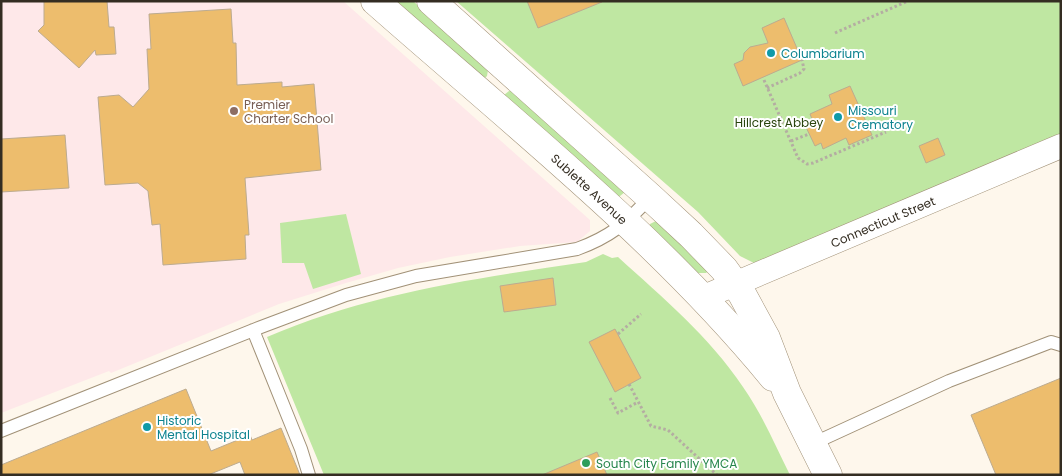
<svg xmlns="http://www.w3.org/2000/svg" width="1062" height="476" font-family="Poppins,sans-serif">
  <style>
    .education { fill: #fee8e9 }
    .green { fill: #bfe7a2 }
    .building { fill: #edbd6d; stroke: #bcab90 }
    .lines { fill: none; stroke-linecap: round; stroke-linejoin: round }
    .lane-casing { stroke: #a19177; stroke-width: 14 }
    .street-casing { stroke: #a19177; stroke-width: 25 }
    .secondary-casing { stroke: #a19177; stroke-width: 29 }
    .path { stroke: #b4ada2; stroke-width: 3; stroke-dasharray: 2.5 2.5; stroke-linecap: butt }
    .lane { stroke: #fff; stroke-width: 12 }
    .street { stroke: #fff; stroke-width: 24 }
    .secondary { stroke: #fff; stroke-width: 28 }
    .culture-dot { fill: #0f9aa8; stroke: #fff; stroke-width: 2 }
    .education-dot { fill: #8d6e63; stroke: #fff; stroke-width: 2 }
    .leisure-dot { fill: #2e9e5b; stroke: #fff; stroke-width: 2 }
    .labels { text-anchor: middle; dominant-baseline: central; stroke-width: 4; stroke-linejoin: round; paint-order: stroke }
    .culture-label { font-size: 12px; fill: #0d838f; stroke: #fff; text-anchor: start }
    .education-label { font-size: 12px; fill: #785e54; stroke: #fff; text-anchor: start }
    .park-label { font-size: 12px; fill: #29440d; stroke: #fff }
    .street-label { font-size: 12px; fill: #342d22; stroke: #fff }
    .leisure-label { font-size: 12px; fill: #27864d; stroke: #fff; text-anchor: start }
  </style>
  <rect width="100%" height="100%" fill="#fef7ec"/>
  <path class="education" d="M1 1H343L590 220V231L577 242 520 246 450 257 398 268 346 283 279 304 111 373 109 371 1 413Z"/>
  <path class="green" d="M388 1H413L485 65 488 70 487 76 483 80Z
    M456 1H1061V135L754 263 740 256 698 212Z
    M509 91H514L625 192 615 200 504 95Z
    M346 214 361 274 313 289 304 263H282L280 223Z
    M658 220 710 269 706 273H697L650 228V224Z
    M603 254 612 258 618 257C663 298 709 336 743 387 762 414 775 445 790 475H324L267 337C369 293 477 278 586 262Z"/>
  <path class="building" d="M44 1H107L109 27H114L116 54 96 55 95 50 79 68 38 31 44 25Z
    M527 1H602V2L538 28Z
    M231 9 233 43H236L237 85 282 82V87L314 84 321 170 245 178 249 235H245L246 259 163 265 160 224 152 225 148 191 138 183 105 185 98 97 119 95 133 107 149 89 147 49H151L149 14Z
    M784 18 802 60 743 86 734 64 743 60 744 53 750 47 768 43 762 28Z
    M850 86 872 135 849 145 846 138 823 149 821 143 815 146 804 123 812 119 810 114 832 104 829 95Z
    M65 135 69 188 1 192V139Z
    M938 138 945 155 926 163 919 146Z
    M553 278 556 305 504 312 500 286Z
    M615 329 641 378 615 392 589 342Z
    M1061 378V475H996L971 415Z
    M186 389 211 451 250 435 252 440 281 428 300 475H245L240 462 208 475H1V465Z
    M597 452 607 475H542Z"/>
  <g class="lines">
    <g class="lane-casing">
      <path id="lane" d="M253 330 301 449 309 475
        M1 431 261 327 346 295 416 276 577 249C610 237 627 223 650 197
        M812 444 949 381 1051 342 1061 345"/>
    </g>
    <g class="street-casing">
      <g id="street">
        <path id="s1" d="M704 297 1061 146"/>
      </g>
    </g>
    <g class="secondary-casing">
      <g id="secondary">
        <path id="s2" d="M375 1C511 121 658 237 773 377"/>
        <path d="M431 1 650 197 691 235 724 269 742 294 766 338 787 393 828 475"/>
      </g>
    </g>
    <path class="path" d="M835 33 908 1
      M764 80 798 158 807 164 813 163 886 132
      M767 88 800 73 804 69 802 60
      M791 141 809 134
      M618 334 641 314
      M629 384 651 426 668 430 717 475
      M610 398 618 413 638 402"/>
    <use href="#lane" class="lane"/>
    <use href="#street" class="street"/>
    <use href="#secondary" class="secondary"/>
  </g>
  <g class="culture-dot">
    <circle cx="771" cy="53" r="5"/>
    <circle cx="838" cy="117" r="5"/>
    <circle cx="147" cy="427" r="5"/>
  </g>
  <circle class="education-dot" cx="234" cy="111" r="5"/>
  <circle class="leisure-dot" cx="586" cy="463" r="5"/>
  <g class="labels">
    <g class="culture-label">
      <text x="781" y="53">Columbarium</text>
      <text x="848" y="110">Missouri<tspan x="848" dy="14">Crematory</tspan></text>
      <text x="157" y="420">Historic<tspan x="157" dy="14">Mental Hospital</tspan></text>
    </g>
    <g class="education-label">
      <text x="244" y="104">Premier<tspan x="244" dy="14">Charter School</tspan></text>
    </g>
    <g class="park-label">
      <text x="779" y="122">Hillcrest Abbey</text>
    </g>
    <g class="street-label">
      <text stroke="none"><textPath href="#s2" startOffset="285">Sublette Avenue</textPath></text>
      <text stroke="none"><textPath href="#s1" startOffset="194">Connecticut Street</textPath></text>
    </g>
    <g class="leisure-label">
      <text x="596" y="463">South City Family YMCA</text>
    </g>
  </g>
  <rect width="1062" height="476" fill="none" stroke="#342d22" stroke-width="5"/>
</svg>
